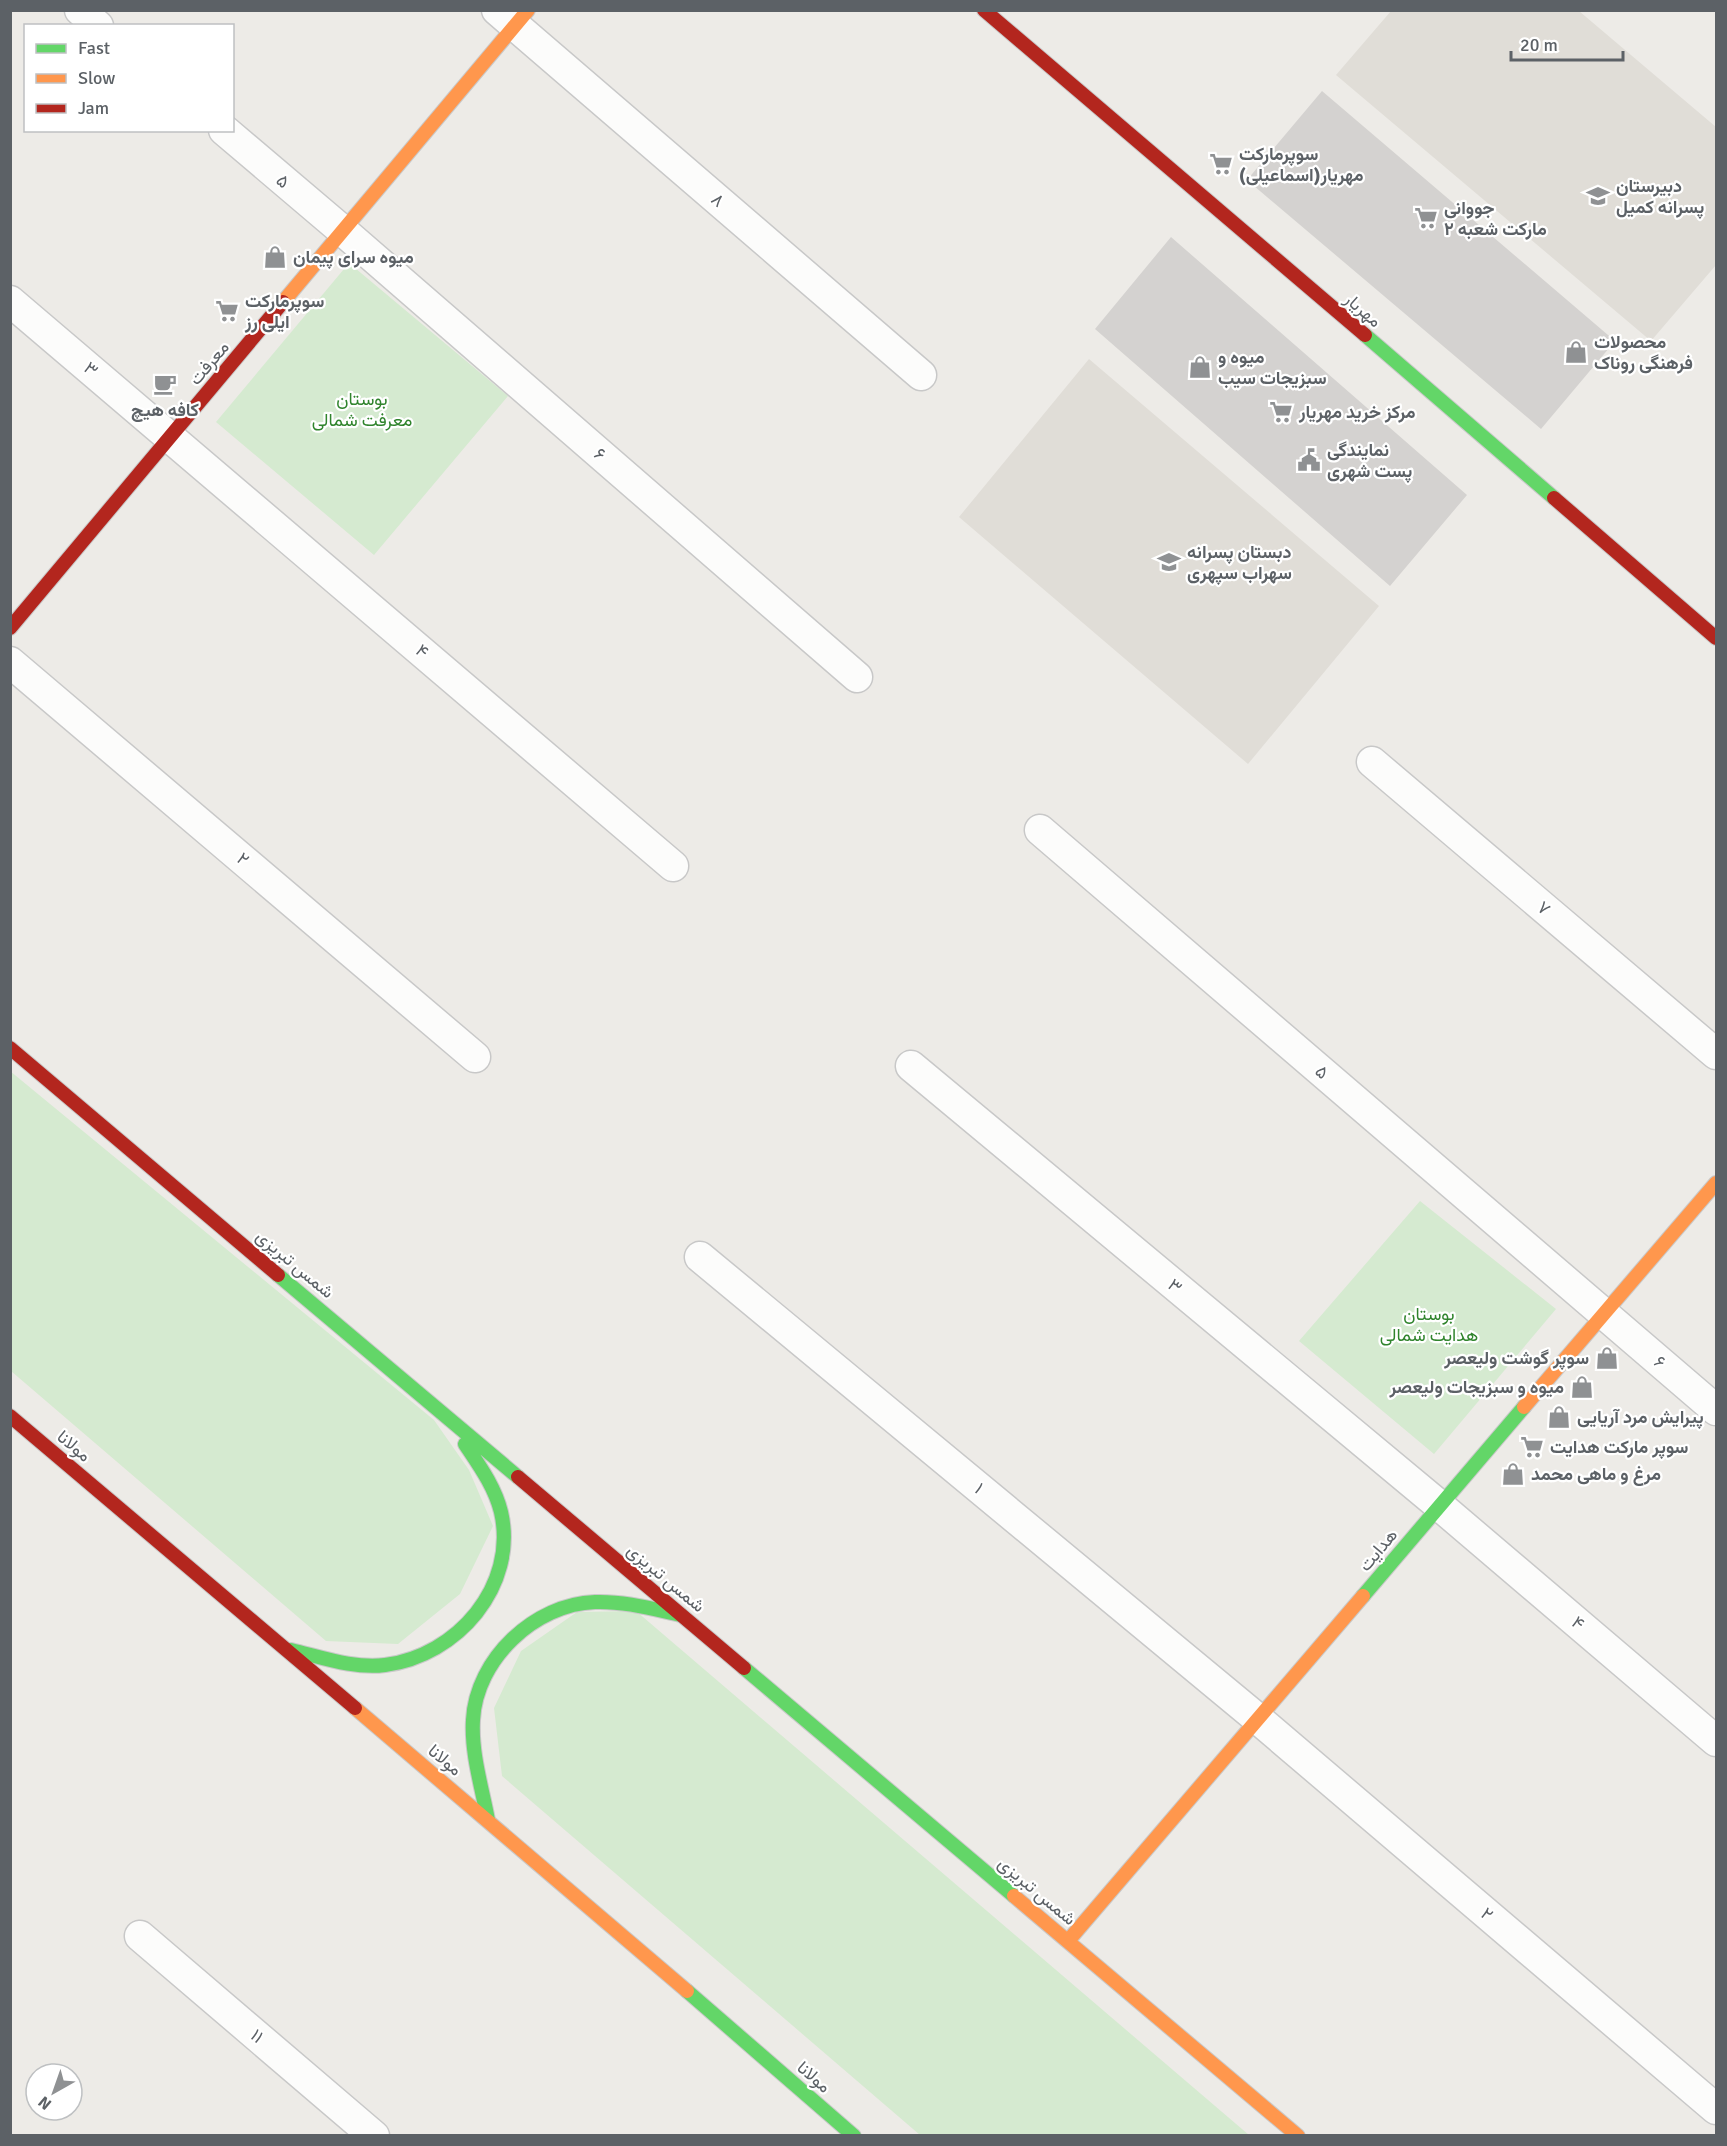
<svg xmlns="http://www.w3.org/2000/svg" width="1727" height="2146" font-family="Signika,Vazirmatn,sans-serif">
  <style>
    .education { fill: #e0ddd7 }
    .green { fill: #d5ead0 }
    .building { fill: #d4d2d0 }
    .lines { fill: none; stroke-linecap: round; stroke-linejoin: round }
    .street-casing { stroke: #c8c8c8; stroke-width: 33 }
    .fast-casing { stroke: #c9c9c9; stroke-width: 16 }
    .slow-casing { stroke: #c9c9c9; stroke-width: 16 }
    .jam-casing { stroke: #c9c9c9; stroke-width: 16 }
    .street { stroke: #fcfcfb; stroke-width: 30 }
    .fast { stroke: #63d668; stroke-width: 14 }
    .slow { stroke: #ff974d; stroke-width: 14 }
    .jam { stroke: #b3261e; stroke-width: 14 }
    .labels { text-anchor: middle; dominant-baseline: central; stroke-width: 4.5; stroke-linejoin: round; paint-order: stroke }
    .poi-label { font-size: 18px; font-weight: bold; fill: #5c6166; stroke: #fff; text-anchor: start }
    .street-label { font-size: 18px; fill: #5c6166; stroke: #fff }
    .park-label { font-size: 18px; fill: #30842d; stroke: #fff }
  </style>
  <rect width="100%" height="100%" fill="#edebe7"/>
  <path class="education" d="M1391 11H1579L1716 127V265L1651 341 1336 75Z
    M1089 359 1379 606 1248 764 959 517Z"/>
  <path class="green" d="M349 263 508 396 374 555 216 422Z
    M10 1071 434 1420 469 1470 493 1526 460 1594 398 1644 326 1641 11 1371Z
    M1420 1201 1556 1309 1434 1454 1299 1341Z
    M636 1611 1249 2135H920L502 1776 494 1708 521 1651 577 1612Z"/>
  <path class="building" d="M1322 91 1615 341 1541 429 1247 180Z
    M1171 237 1467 495 1390 586 1095 329Z"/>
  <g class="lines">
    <g class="street-casing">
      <path id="street" d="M80 10 98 26
        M497 10 921 375
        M224 130 343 231 857 677
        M10 301 673 866
        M10 662 475 1057
        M1372 762 1716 1054
        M1040 830 1716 1410
        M911 1066 1440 1506 1716 1741
        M700 1257 1258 1719 1716 2109
        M140 1936 374 2136"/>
    </g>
    <g class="fast-casing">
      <path id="fast" d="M1365 335 1554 498
        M278 1275 518 1477
        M1363 1596 1524 1407
        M291 1650C321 1657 354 1669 385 1665 457 1656 518 1586 501 1512 495 1487 479 1465 465 1444
        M744 1668 1014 1896
        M488 1820C482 1788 471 1753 473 1720 476 1659 535 1604 595 1602 624 1601 653 1609 681 1615
        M687 1991 854 2136"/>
    </g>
    <g class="slow-casing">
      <path id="slow" d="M283 302 528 10
        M1524 1407 1716 1183
        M355 1708 687 1991
        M1014 1896 1298 2136
        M1068 1941 1363 1596"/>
    </g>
    <g class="jam-casing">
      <path id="jam" d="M984 10 1365 335
        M1554 498 1716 638
        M10 628 283 302
        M10 1048 278 1275
        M10 1416 355 1708
        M518 1477 744 1668"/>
    </g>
    <use href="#street" class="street"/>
    <use href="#fast" class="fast"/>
    <use href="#slow" class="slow"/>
    <use href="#jam" class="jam"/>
  </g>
  <defs>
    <g id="supermarket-bare" transform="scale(1.8)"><path d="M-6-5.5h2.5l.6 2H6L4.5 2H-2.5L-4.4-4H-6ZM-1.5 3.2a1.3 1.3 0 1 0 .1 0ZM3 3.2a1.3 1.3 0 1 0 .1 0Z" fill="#8f9193" stroke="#fff" stroke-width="2.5" paint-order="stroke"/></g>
    <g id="school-bare" transform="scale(1.8)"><path d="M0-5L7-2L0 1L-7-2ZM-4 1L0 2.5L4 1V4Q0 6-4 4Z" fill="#8f9193" stroke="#fff" stroke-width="2.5" paint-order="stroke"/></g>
    <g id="shop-bare" transform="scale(1.8)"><path d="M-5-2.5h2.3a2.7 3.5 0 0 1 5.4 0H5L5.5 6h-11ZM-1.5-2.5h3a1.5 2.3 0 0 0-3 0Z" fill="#8f9193" stroke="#fff" stroke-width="2.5" paint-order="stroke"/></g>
    <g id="cafe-bare" transform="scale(1.8)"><path d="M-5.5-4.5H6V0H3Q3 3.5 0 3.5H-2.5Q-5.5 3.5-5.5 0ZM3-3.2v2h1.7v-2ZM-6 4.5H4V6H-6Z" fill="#8f9193" stroke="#fff" stroke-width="2.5" paint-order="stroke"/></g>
    <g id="civic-bare" transform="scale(1.8)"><path d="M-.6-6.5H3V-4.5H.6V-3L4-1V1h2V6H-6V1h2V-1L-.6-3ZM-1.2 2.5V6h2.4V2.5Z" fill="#8f9193" stroke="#fff" stroke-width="2.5" paint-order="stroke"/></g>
  </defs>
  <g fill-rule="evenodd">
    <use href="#supermarket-bare" x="1221" y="164"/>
    <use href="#school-bare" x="1598" y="196"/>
    <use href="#supermarket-bare" x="1426" y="218"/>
    <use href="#shop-bare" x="275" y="257"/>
    <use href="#supermarket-bare" x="227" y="311"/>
    <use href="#shop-bare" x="1576" y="352"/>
    <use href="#shop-bare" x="1200" y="367"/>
    <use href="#cafe-bare" x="165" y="384"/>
    <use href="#supermarket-bare" x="1281" y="412"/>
    <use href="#civic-bare" x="1309" y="460"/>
    <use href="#school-bare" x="1169" y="562"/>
    <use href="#shop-bare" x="1607" y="1358"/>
    <use href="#shop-bare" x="1582" y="1387"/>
    <use href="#shop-bare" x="1559" y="1417"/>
    <use href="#supermarket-bare" x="1532" y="1447"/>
    <use href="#shop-bare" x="1513" y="1474"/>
  </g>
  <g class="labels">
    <g class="poi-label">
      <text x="1239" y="154">سوپرمارکت<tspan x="1239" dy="21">مهریار(اسماعیلی)</tspan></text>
      <text x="1616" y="186">دبیرستان<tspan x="1616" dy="21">پسرانه کمیل</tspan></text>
      <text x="1444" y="208">جووانی<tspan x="1444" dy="21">مارکت شعبه ۲</tspan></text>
      <text x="293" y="257">میوه سرای پیمان</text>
      <text x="245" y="301">سوپرمارکت<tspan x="245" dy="21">ایلی رز</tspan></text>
      <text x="1594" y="342">محصولات<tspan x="1594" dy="21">فرهنگی روناک</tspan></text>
      <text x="1218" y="357">میوه و<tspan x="1218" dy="21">سبزیجات سیب</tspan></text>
      <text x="165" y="410" text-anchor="middle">کافه هیچ</text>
      <text x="1299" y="412">مرکز خرید مهریار</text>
      <text x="1327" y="450">نمایندگی<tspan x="1327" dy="21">پست شهری</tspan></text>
      <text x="1187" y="552">دبستان پسرانه<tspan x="1187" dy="21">سهراب سپهری</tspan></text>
      <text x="1589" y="1358" text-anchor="end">سوپر گوشت ولیعصر</text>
      <text x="1564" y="1387" text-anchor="end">میوه و سبزیجات ولیعصر</text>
      <text x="1577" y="1417">پیرایش مرد آریایی</text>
      <text x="1550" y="1447">سوپر مارکت هدایت</text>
      <text x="1531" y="1474">مرغ و ماهی محمد</text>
    </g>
    <g class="street-label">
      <text transform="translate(283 181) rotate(40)">۵</text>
      <text transform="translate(718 200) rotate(41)">۸</text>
      <text transform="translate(1363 310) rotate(41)">مهریار</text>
      <text transform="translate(209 363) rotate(-50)">معرفت</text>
      <text transform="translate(91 369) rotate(40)">۳</text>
      <text transform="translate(600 454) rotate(41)">۶</text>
      <text transform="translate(422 651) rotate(41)">۴</text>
      <text transform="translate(243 859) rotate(40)">۲</text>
      <text transform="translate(1544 908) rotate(40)">۷</text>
      <text transform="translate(1322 1072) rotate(41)">۵</text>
      <text transform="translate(295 1264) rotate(40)">شمس تبریزی</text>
      <text transform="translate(1175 1286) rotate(40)">۳</text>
      <text transform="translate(1660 1362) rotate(40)">۶</text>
      <text transform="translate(74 1446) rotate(40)">مولانا</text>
      <text transform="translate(979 1488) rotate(40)">۱</text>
      <text transform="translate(1378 1550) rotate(-50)">هدایت</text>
      <text transform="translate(666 1578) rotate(40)">شمس تبریزی</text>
      <text transform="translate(1578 1623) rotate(40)">۴</text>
      <text transform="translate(445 1760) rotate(40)">مولانا</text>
      <text transform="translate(1037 1891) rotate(40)">شمس تبریزی</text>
      <text transform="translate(1487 1914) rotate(40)">۲</text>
      <text transform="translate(257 2036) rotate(40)">۱۱</text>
      <text transform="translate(814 2077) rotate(41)">مولانا</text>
    </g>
    <g class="park-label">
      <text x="362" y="399">بوستان<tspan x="362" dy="21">معرفت شمالی</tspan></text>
      <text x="1429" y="1314">بوستان<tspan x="1429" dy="21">هدایت شمالی</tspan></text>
    </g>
  </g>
  <rect width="1727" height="2146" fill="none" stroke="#5c6166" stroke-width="24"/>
  <rect x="24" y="24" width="210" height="108" fill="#ffffff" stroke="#bec0c2" stroke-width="1.5"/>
  <rect x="36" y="44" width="30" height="9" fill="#63d668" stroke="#bec0c2" stroke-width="1.5"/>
  <text x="78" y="54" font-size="18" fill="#5c6166">Fast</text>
  <rect x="36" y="74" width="30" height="9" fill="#ff974d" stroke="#bec0c2" stroke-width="1.5"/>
  <text x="78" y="84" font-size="18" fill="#5c6166">Slow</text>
  <rect x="36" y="104" width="30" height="9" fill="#b3261e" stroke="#bec0c2" stroke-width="1.5"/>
  <text x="78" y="114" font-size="18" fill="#5c6166">Jam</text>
  <g transform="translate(54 2092) rotate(220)"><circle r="28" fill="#ffffff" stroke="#bec0c2" stroke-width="1.5"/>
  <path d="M0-4.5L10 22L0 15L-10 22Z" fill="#8f9193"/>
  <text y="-9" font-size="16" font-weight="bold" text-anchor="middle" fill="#5c6166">N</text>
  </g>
  <path d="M1511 51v9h112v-9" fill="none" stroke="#5c6166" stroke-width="3"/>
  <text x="1520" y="51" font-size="18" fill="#5c6166" stroke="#ffffff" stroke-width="4.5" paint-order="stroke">20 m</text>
</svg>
